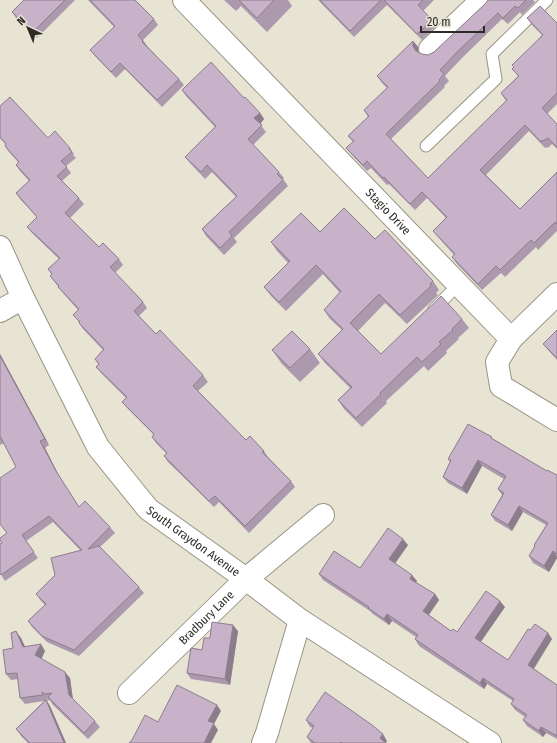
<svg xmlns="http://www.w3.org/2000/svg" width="557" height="743" font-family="'Fira Sans Condensed',sans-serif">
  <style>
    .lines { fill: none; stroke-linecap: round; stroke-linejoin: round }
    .service-casing { stroke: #989485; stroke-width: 13 }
    .minor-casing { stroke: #989485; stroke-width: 24 }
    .service { stroke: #fff; stroke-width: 11 }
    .minor { stroke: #fff; stroke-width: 22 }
    .wall { fill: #ac99ae }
    .shaded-wall { fill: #8c7d8d }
    .building { fill: #c8b2ca; stroke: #8c7d8d }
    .labels { text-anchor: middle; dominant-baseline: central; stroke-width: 3; stroke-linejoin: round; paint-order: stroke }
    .street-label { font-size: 12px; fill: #2c2b25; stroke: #e8e4d4 }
  </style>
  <rect width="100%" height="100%" fill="#e8e4d4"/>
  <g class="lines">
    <g class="service-casing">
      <path id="service" d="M426 146 496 79 492 54 547 0
        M434 309 458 285"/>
    </g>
    <g class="minor-casing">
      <g id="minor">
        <path id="s1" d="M184 0 511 339 497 362 501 386 557 420"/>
        <path d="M430 49 482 0"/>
        <path id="s2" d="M0 247 23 298 98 447 148 509 246 579 300 620 490 743"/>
        <path d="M0 311 23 298"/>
        <path d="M511 339 557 294"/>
        <path id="s3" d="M129 693 246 579 323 515"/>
        <path d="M263 743 267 733 300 620"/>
      </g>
    </g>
    <use href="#service" class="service"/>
    <use href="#minor" class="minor"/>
  </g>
  <path class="wall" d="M24 0H75L37 38 16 18 12 12Z
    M88 0H135L154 19 158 25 143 40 148 47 179 79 184 85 162 107 125 69 116 78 95 56 90 50 114 27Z
    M224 0H288L292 6 267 32 241 6 236 11Z
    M318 0H434L423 11 432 20 436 26 422 40 387 5 354 37Z
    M488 0H533L535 2 522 15 520 12 508 24 502 19 462 58 445 76 449 81 444 86 445 87 391 139 428 178 506 101 501 93 518 76 512 69 542 35 532 25 527 18 557 23V104L547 114 557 124V149L552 144 548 148 547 147 545 148 529 131 486 175 520 209 557 172V231L538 250 536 247 505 277 501 273 482 290 457 264 452 257 454 255 438 237 433 231 446 218 427 198 415 210 389 184 387 185 371 168 367 171 351 154 346 148 353 142 348 136 368 117 364 110 387 88 382 83 377 76 413 41 418 47V52L422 54 428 55 434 52 486 3Z
    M182 90 244 98 260 113 264 119 260 124 266 132 253 145 279 172 284 178 283 179 288 186 234 238 237 242 224 255 206 236 202 229 236 197 212 172 205 179 190 163 185 157 215 127 186 96Z
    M0 106 48 138 70 148 74 154 73 155 76 158 66 166 71 173 62 181 79 198 84 204 70 218 99 247 119 259 123 265 115 273 143 302 147 308 139 316 156 334 203 375 208 382 198 391 246 440 264 451 268 457 291 481 295 487 249 533 219 502 214 507 168 462 164 456 166 453 156 443 152 437 154 435 127 408 122 402 126 398 101 373 96 367 99 365 95 359 103 350 83 329 78 321 73 315 78 310 63 293 50 276 52 275 48 269 59 259 32 233 27 227 37 217 20 199 16 193 29 181 20 171 16 165 18 162 9 152 5 146 6 145 0 138Z
    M320 232 375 239 433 281 439 290 436 293 438 295 407 324 385 303 358 331 381 354 462 319 469 328 458 338 459 339 446 351 447 353 428 371 424 366 386 401 387 403 362 427 344 409 338 400 350 388 325 363 318 354 342 330 330 319 324 310 340 293 323 274 286 311 271 296 264 287 288 263 277 251 271 242Z
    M557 330V360L548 350 543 344Z
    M310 349 320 363 300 382 282 364 272 350Z
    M0 354 49 445 45 448 60 478 79 507 110 527 115 533 100 547 139 587 144 593 79 656 47 642 32 627 28 621 45 605 41 601 36 594 80 550 53 522 26 541 38 558 5 581 0 573 2 543 7 533 16 467 4 443 0 445Z
    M494 440 547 471 557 475V558L549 572 533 563 529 556 535 547 534 545 546 525 523 512 512 531 495 521 491 515 502 495 498 489 504 479 482 466 467 494 448 483 443 477 450 462 448 459Z
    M408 545 395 563 417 581 416 583 435 594 439 600 429 615 451 631 457 632 505 607 481 642 508 660 530 630 548 633 552 639 534 669 557 685V739L546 733 543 737 527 726 523 720 525 717 515 710 511 704 513 701 487 684 484 689 419 646 415 639 416 637 392 621 389 625 373 614 370 611 323 580 319 574 360 568Z
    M238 631 230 685 191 679 187 673 210 638Z
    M21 638 25 647 45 651 41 659 70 678 73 699 95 721 100 727 88 739 52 704 50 700 49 701 47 698 48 701H47L50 706 66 743H28L21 736 16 729 44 701 25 704 20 698 18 679 11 680 6 674 13 648Z
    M306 720 387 741 386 743H311L307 737 313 728 310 727Z"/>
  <path class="shaded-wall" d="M413 41 418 47V52L416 51 413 46Z
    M260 113 264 119 259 125 254 118Z
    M0 354 49 445 45 439 0 356Z
    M40 441 45 448 60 478 56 471Z
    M478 460 482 466 467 494 462 488Z
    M519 506 523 512 512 531 508 525Z
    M403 539 408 545 394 565 389 559Z
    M553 551 557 557V558L549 572 544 566Z
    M412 575 417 581 414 585 410 579Z
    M435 594 439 600 427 617 423 611Z
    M500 601 505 607 479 644 475 638Z
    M387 614 392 621 389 625 384 619Z
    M233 625 238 631 230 685 225 679Z
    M16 631 21 638 28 653 23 647Z
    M548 633 552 639 532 671 528 665Z
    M41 644 45 651 40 662 35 655Z
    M65 672 70 678 73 701 69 695Z
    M483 678 487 684 484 689 480 683Z
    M46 700 50 706 66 743H64Z
    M217 705 221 711 214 724 218 730 211 743H204L208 721Z
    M541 727 546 733 543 737 539 731Z
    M383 734 387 741 385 743 380 738Z"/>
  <path class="building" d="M24 0H65L33 32 12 12Z
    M90 0H135L154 19 138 35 143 41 142 42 179 79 157 100 120 63 111 72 90 50 115 26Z
    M239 0H274L257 18Z
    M320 0H381L350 31Z
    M384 0H423L418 5 432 20 417 34Z
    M488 0H526L518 8 515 6 503 18 498 13 458 51 440 70 444 74 439 80 440 81 386 134 428 178 507 100 501 93 519 76 512 69 514 67 512 65 543 35 527 18 540 6 557 23V93L542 108 557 124V147L548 138 543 141 542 140 541 142 525 125 480 170 520 209 557 172V224L555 222 534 243 531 240 500 270 496 266 478 284 452 257 455 254 433 231 447 217 422 192 410 204 384 177 383 178 367 161 363 165 346 148 354 141 348 136 369 116 364 110 388 87 377 76 413 41V46L416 51 422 54 428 55 434 52 486 3Z
    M211 62 244 98 245 97 260 113 254 118 262 125 248 139 279 172 277 174 283 180 229 232 232 236 220 248 202 229 237 196 207 165 201 172 185 157 216 126 182 90Z
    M10 97 48 138 55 131 70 148 69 149 72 152 61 161 67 167 57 176 79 198 65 213 99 247 103 243 119 259 110 267 143 302 134 311 156 334 160 330 203 375 193 386 246 440 250 436 264 451 262 452 291 481 245 526 215 496 209 501 164 456 167 453 152 437 154 434 122 402 127 397 96 367 99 364 95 359 104 349 79 323 80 322 73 315 79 309 58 287 59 286 50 276 52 274 48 269 60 258 27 227 37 217 16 193 30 180 16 165 19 162 5 146 6 144 0 137V106Z
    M344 208 375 239 385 230 433 281 430 284 431 286 400 315 379 294 350 323 381 354 441 296 462 319 452 329 453 330 439 342 441 344 422 362 417 357 380 393 381 394 356 418 338 400 352 387 318 354 343 329 324 310 341 291 316 265 279 302 264 287 290 261 271 242 301 213 320 232Z
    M557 330V358L543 344Z
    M292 331 310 349 290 368 272 350Z
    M0 356 45 439 40 441 56 471 79 507 85 501 110 527 88 549 99 546 139 587 74 650 42 636 28 621 46 604 36 594 55 575 51 558 82 550 49 516 22 535 34 552 1 575 0 573V544L2 543 0 540V538L7 533 0 524V478L16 467 0 436Z
    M468 424 492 437 491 438 547 471V470L557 475V554L553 551 544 566 529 556 535 546 534 545 548 523 519 506 508 525 491 515 504 493 498 489 506 476 478 460 462 488 443 477 451 460 448 459Z
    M388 528 403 539 389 559 412 575 410 579 435 594 423 611 451 631 453 629 457 632 486 591 500 601 475 638 508 660 528 629 530 630 535 624 548 633 528 665 557 685V736L541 727 539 731 523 720 527 715 511 704 514 699 483 678 480 683 415 639 418 635 387 614 384 619 368 608 369 607 319 574 334 551 360 568Z
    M212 622 233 625 225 679 187 673 191 648 202 650 204 638H210Z
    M16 631 23 647 41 644 35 655 65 672 69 695 95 721 84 733 48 697 52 693 45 694 42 692 43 695 20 698 17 673 6 674 3 650 13 648 11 633Z
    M177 685 217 705 208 721 214 723 204 743H129L132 740 145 715 158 722Z
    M325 692 372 725 383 734 380 738 386 743H342L341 742 340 743H315L307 737 314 726 306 720Z
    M46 700 64 743H30L16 729Z"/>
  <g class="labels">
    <g class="street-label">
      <text stroke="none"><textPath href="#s1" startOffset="294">Stagio Drive</textPath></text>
      <text stroke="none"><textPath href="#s2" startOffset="358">South Graydon Avenue</textPath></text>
      <text stroke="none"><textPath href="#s3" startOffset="108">Bradbury Lane</textPath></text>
    </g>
  </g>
  <g transform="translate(28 28) rotate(316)" stroke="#e8e4d4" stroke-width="3" paint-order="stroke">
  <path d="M0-3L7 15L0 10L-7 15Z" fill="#2c2b25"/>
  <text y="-6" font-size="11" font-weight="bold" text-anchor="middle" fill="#2c2b25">N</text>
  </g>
  <path d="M421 26v6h63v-6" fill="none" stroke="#2c2b25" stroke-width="2"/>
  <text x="427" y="26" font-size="12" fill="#2c2b25" stroke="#e8e4d4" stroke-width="3" paint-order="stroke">20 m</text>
</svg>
